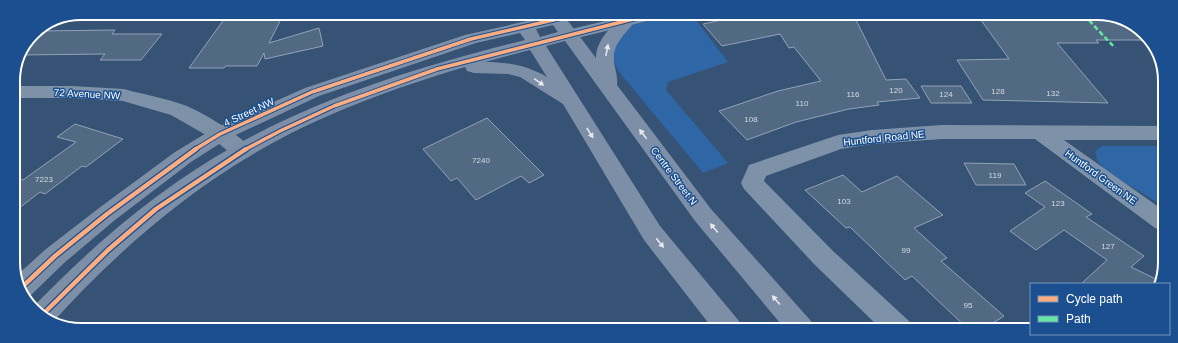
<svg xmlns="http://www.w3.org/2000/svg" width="1178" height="343" font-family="Arial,sans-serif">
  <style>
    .green { fill: #2f66a5 }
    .building { fill: #526984; stroke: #92a2b6 }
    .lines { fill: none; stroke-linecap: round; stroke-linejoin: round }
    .minor { fill: #7d92a8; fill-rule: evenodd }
    .major { fill: #7d8ea7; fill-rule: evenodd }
    .quiet { stroke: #66e7a1; stroke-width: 2.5; stroke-dasharray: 5 2.5; stroke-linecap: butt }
    .cycleway-far1-casing { stroke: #1b4f8f; stroke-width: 5.5 }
    .cycleway-casing { stroke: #1b4f8f; stroke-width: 7 }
    .cycleway-far1 { stroke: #ffac80; stroke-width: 3.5 }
    .cycleway { stroke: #ffac80; stroke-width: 4.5 }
    .oneway { fill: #e5e8ed }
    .labels { text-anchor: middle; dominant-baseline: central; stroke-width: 3; stroke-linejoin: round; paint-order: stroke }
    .number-label { font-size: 8px; fill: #d4dae0 }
    .street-label { font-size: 10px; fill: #fff; stroke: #1b4f8f }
    .rim { fill: none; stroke: #fff; stroke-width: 2 }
  </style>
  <rect width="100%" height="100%" fill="#365274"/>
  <path class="green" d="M653 16H693L728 62 668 82 666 90 728 163 703 173 619 72 613 59 616 39 620 33 634 24Z
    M1102 146H1163V206L1104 170 1097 160 1095 151Z"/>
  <path class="building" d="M1115 15 1145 33 1149 40H1096L1099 43H1057L1108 103 983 100 957 60 1009 59 978 16Z
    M740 16H854L886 80 906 79 920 98 877 102 879 105 849 109 796 122 747 140 719 111 778 91 821 81 794 47 789 48 780 34 722 46 703 24Z
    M282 17 269 43 319 28 323 46 265 59 264 53 257 66H226L224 68H189L225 18Z
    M115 30 112 34H162L141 60H100L105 54 23 55 33 33 36 31Z
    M921 86H961L972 103H931Z
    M487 118 544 175 529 183 521 176 476 200 457 178 451 181 423 149Z
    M75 124 123 139 86 167 82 166 45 194 40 192 14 212V177L23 180 76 142 57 137Z
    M964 163 1014 164 1026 185H976Z
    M843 175 862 192 897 176 943 215 914 228 947 258 941 261 1004 316 982 330H969L912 276 905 280 850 227 846 228 805 190Z
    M1045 181 1092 214 1086 217 1144 256 1131 267 1162 282 1160 284H1081L1107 260 1064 230 1036 250 1010 231 1045 207 1025 193Z"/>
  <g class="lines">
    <path class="minor" d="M622 17H649L647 21 569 40 563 39 560 35 563 31Z
      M13 86H71L124 89 131 91C148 95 167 99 184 105 201 111 244 137 253 151L250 156 242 158 234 156 213 139 171 115 123 101 71 98H13Z
      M942 125 1163 126V140H1064L1163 210V231L1155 228 1035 139H942L872 144 841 149 766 176 764 181 832 250 909 321 913 329H881L814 264 744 189 741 183 749 165 838 135 872 130Z"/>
    <path class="major" d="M545 17H565L596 58C596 41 610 28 621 17H633L636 20C627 33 612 43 614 61 615 70 618 76 617 85L711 209 811 321 814 329H785L695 221 565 41 546 46 660 226 739 321 742 329H713L644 240 563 104 520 77 508 74 474 73 467 71 465 67C391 89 316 116 250 156 176 200 110 259 53 322L33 310V307C93 245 160 187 236 145 325 95 425 65 525 40L520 33 476 43 319 96 227 139 191 162 115 220 64 263 30 296 26 297 15 277 46 249 99 208 175 152 213 129 305 88 465 35ZM553 25 558 32 540 37 536 29ZM530 50 547 77C527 65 507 62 485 62Z"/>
    <path class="quiet" d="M1084 15 1115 48"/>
    <g class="cycleway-far1-casing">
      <path id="cycleway-far1" d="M194 150 220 134 312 92 471 39 566 17
        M244 150 280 131 334 106 437 69 641 17"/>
    </g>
    <g class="cycleway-casing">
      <path id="cycleway" d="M21 288 55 256 107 214 196 149
        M42 315 108 250 156 209 246 149"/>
    </g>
    <use href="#cycleway-far1" class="cycleway-far1"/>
    <use href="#cycleway" class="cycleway"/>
  </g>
  <defs><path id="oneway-solid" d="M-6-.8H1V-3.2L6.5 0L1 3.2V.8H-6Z"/></defs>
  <g class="oneway">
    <use href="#oneway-solid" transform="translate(607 50) rotate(-79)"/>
    <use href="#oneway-solid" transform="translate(539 82) rotate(35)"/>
    <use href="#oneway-solid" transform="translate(590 133) rotate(58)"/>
    <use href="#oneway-solid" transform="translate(643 134) rotate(-127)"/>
    <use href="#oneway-solid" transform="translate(714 228) rotate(-131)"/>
    <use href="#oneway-solid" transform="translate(660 243) rotate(51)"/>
    <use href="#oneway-solid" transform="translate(776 300) rotate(-131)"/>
  </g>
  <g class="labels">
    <g class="number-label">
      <text x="896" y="90">120</text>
      <text x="998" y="91">128</text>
      <text x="1053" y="93">132</text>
      <text x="853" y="94">116</text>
      <text x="946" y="94">124</text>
      <text x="802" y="103">110</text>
      <text x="751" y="119">108</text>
      <text x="481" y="160">7240</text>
      <text x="995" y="175">119</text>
      <text x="44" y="179">7223</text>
      <text x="844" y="201">103</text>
      <text x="1058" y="203">123</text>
      <text x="1108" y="246">127</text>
      <text x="906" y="250">99</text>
      <text x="968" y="305">95</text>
    </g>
    <g class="street-label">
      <text transform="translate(87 94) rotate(3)">72 Avenue NW</text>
      <text transform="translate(249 112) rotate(-25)">4 Street NW</text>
      <text transform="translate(884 138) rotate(-6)">Huntford Road NE</text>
      <text transform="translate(674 176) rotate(53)">Centre Street N</text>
      <text transform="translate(1101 177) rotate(36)">Huntford Green NE</text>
    </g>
  </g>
  <path d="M0 0H1178V343H0ZM81 20H1097A61 61 0 0 1 1158 81V262A61 61 0 0 1 1097 323H81A61 61 0 0 1 20 262V81A61 61 0 0 1 81 20Z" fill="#1b4f8f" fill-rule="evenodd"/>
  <path class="rim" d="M81 20H1097A61 61 0 0 1 1158 81V262A61 61 0 0 1 1097 323H81A61 61 0 0 1 20 262V81A61 61 0 0 1 81 20Z"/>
  <rect x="1030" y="283" width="140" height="52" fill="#1b4f8f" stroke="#7695bc"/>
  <rect x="1038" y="296" width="20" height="6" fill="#ffac80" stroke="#7695bc"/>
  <text x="1066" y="303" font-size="12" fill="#ffffff">Cycle path</text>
  <rect x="1038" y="316" width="20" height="6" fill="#66e7a1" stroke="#7695bc"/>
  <text x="1066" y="323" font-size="12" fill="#ffffff">Path</text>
</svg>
